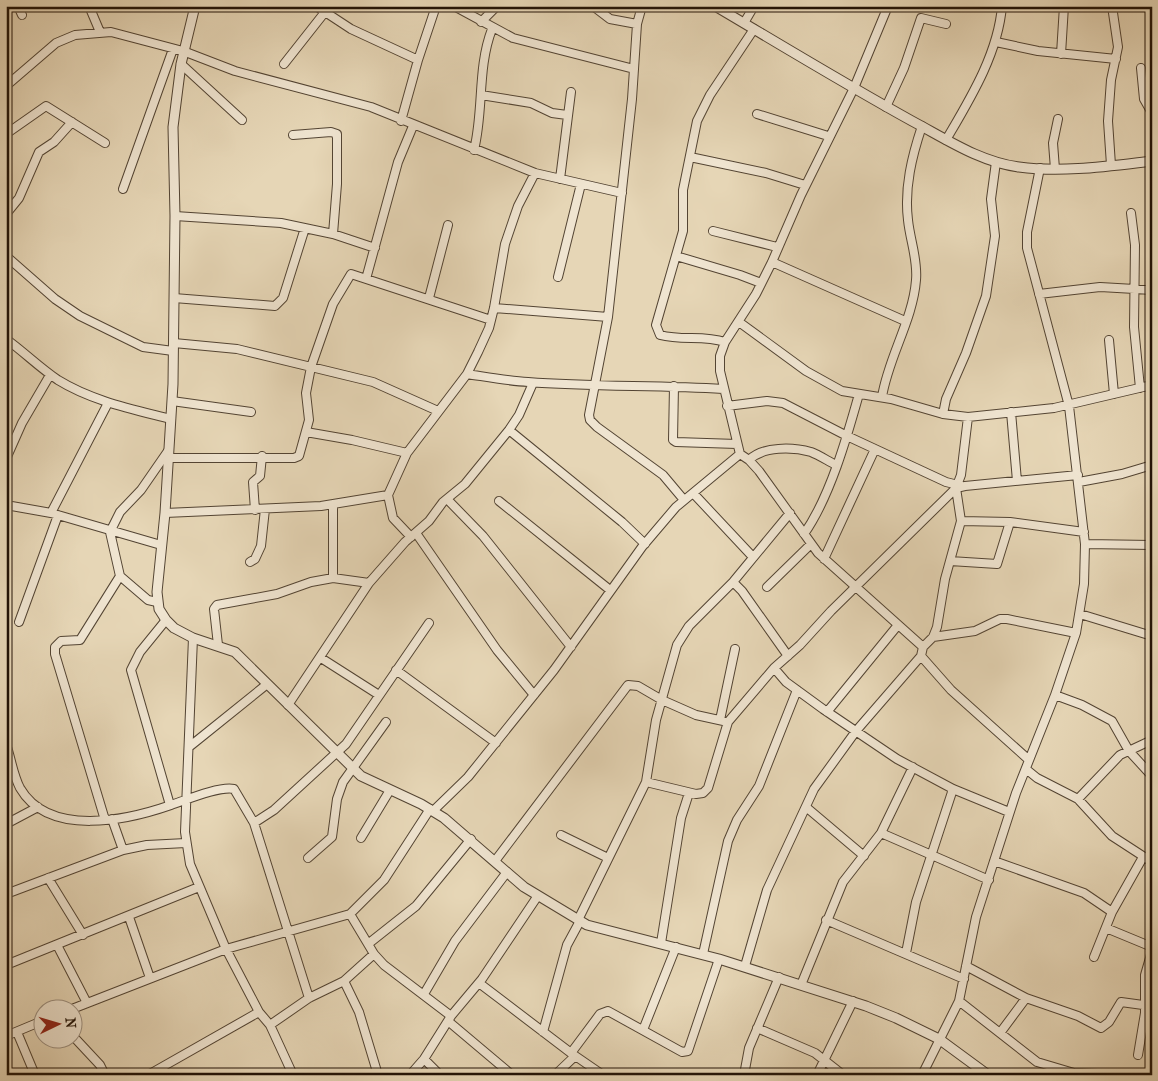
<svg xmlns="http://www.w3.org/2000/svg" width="1158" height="1081" font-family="'IM FELL French Canon',serif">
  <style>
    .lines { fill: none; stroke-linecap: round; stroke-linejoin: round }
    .minor-casing { stroke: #534433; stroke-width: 10 }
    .tertiary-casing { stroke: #534433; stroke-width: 11 }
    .minor { stroke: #efe4d0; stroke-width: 8 }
    .tertiary { stroke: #efe4d0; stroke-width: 9 }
  </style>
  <rect width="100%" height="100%" fill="#e6d6b6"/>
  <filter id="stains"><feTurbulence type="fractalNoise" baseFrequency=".004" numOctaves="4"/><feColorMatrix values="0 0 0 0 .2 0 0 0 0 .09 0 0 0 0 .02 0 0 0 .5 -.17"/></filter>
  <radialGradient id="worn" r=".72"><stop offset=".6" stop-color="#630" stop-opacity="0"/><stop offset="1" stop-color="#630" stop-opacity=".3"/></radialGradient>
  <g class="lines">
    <g class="minor-casing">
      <path id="minor" d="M18 6 22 15
        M89 6 100 32
        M316 6 351 29 418 60
        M454 6 513 38 634 69
        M593 6 610 19 637 24
        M642 6 637 24 632 99 608 317 589 415 590 420 597 427 663 475 684 500
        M888 6 854 88 801 195 772 262 756 294 725 342 720 356V371L740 454 749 460 759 471 818 553 923 647 921 656 951 690 1029 760
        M481 22 497 6
        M744 23 754 6
        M996 42 1038 51 1116 59
        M1061 54 1064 6
        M181 64 242 120
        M284 64 325 12
        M1141 68 1144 99 1152 113
        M6 86 56 43 75 35 111 32 183 51 235 71 371 107 535 173 622 193
        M481 95 531 103 552 113 567 115
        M886 107 904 68 921 18 946 24
        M757 114 828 136
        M401 121 418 60 436 6
        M6 134 46 106 105 143
        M293 135 331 132 337 134V184L333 234
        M946 140C970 99 998 54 1002 6
        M474 150C484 110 477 68 492 29
        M690 157 766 173 805 185
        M1111 165 1108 121 1111 80 1118 47 1112 6
        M1055 169 1053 143 1058 119
        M560 179 571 92
        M123 189 173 49
        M1131 213 1135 245 1134 327 1140 388
        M6 214 19 198 39 152 54 142 72 122
        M175 216 281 223 333 234 375 248
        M713 231 777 247
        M6 256 55 299 80 316 143 347 173 351
        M676 256 740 275 761 283
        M772 262 905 321
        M558 277 581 184
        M366 279 398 162 413 126
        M1039 294 1100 287 1152 290
        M174 298 275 306 283 298 305 228
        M429 298 448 225
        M494 308 608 317
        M739 322 806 371 842 391 891 399 943 414 968 417 1054 408 1152 385
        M6 339C24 352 40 368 58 380 92 401 132 409 171 419
        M1109 340 1114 394
        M725 342C703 335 682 341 660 335L656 325 683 231V190L697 121 710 95 754 29
        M174 343 237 349 373 382 438 411
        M467 374C487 377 508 381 528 382 593 387 658 385 723 389
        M674 386 673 440 676 442 737 444
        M882 397C888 358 913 320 916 280 918 260 910 240 908 220 904 188 912 156 922 126
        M172 401 251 412
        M727 406 767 401 783 403 847 436 946 482 958 485
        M1011 412 1017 481
        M943 414 946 399 966 353 986 296 995 236 991 199 996 162
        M509 430 622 522 645 544
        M306 432 352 440 407 453
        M168 458H294L299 456 309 420 306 393 311 367 333 304 351 274 491 320
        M6 459 22 423 50 375
        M749 460C763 446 793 447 811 452 819 455 828 461 836 465
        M1079 482 1122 474 1152 465
        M693 493 752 556
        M447 499 483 536 571 647
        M499 501 610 590
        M6 505 51 513 161 545
        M255 510 253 482 260 476 262 456
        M51 513 108 403
        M165 513 321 506 388 495
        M961 521 1010 522 1084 532
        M416 533 497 650 534 695
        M804 534C830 497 847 437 859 394
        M411 537 393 518 388 495 407 453 467 374 478 352 489 328 494 308 505 244 518 206 535 173
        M1085 544 1152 545
        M824 559 875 449
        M950 561 997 564 1010 522
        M250 562 255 559 261 546 265 509
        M333 578V504
        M733 582 742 591 788 656
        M767 587 811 544
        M157 602 148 600 120 576 110 532 120 512 141 490 168 451
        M1080 614 1152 636
        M166 620 140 652 131 670 170 805
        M19 622 58 515
        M933 637 975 631 1000 619H1007L1076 633
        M193 638 185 832 190 864 226 949 259 1012 270 1025 293 1075
        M218 645 214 609 217 605 277 594 311 582 333 578 369 583
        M923 647 933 637 937 627 945 579 961 521 956 488 961 475 968 417
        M321 658 379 695
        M774 668 786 682 823 709 897 759 953 789 1009 812
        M396 670 496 743
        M1055 695 1082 705 1112 721 1129 751 1152 776
        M288 705 369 583 405 542 429 521 443 502 465 484 509 430 519 415 533 383
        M827 712 898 625
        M720 720 735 649
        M6 744C11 758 13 775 20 788 49 838 128 820 171 805 186 800 219 786 234 789L254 823 309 998
        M189 747 266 685
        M1026 769 1037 778 1078 799 1112 836 1152 862
        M646 782 656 720 677 645 689 626 733 582 790 513
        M1078 799 1120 755 1152 740
        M806 807 864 856
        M433 811 468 777 554 670 642 547 676 507 740 454
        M112 819 123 850
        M105 820 55 654V647L61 641 80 640 120 576
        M254 823 274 810 346 744 429 623
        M6 824 38 807
        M881 833 989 880
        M561 835 608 858
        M361 838 390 790
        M308 858 332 837 337 799 343 782 386 722
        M495 861 628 685 638 686 662 700 696 715 728 722
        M994 861 1084 893 1112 912
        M48 878 83 935
        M6 894 123 850 147 845 186 843
        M350 914 374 954 384 965 451 1016
        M129 917 150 978
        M578 920 646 782 696 794 703 793 708 788 728 722 774 668 800 645 831 611 950 494 956 488 965 486 1078 475
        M826 920 964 979
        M1106 928 1152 947
        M661 943 681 818 689 793
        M368 944 416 906 471 839
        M57 945 87 1003
        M906 953 916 902 953 789
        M703 954 728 841 737 820 759 786 797 690
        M1094 957 1112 912 1143 857
        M6 965 199 887
        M745 966 767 890 814 789 856 731 921 656
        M966 966 1026 998 1078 1016 1101 1028 1109 1022 1121 1002 1143 1005
        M344 981 359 1012 378 1075
        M479 983 571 1053 603 1075
        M801 985 843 882 881 833 913 767
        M424 994 455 941 507 872
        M959 1001 1037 1062 1074 1073 1120 1075
        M72 1009 226 949 350 914 384 880 430 809
        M448 1021 512 1075
        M270 1025 309 998 344 981 374 954
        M757 1028 815 1053 843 1075
        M643 1030 676 947
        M17 1032 35 1075
        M543 1032 567 945 580 921
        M1000 1033 1026 998
        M72 1035 100 1065 105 1075
        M6 1036 42 1021
        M571 1053 600 1014 608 1011 682 1052 688 1051 719 959
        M1138 1055 1145 1013V975L1152 951
        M424 1059 440 1075
        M148 1075 259 1012
        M410 1075 424 1059 451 1016 482 979 537 897
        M555 1075 575 1056
        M744 1075 749 1048 779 977
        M817 1075 853 1001
        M922 1075 959 1001 976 917 1016 793 1055 695 1076 633 1084 584 1085 544 1069 406 1027 248V232L1040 168"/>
    </g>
    <g class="tertiary-casing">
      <path id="tertiary" d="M195 6 181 64 173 127 175 216 173 384 165 513 157 592 159 609 166 620 174 628 193 638 235 652 361 776 421 804 444 818 524 887 587 925 719 959 866 1006 896 1018 939 1039 988 1075
        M715 6C781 45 845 84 912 121 946 139 980 162 1019 167 1062 173 1109 166 1152 161"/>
    </g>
    <use href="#minor" class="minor"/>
    <use href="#tertiary" class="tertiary"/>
  </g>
  <rect width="1158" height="1081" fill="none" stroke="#e6d6b6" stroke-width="25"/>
  <rect x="8" y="8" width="1143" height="1066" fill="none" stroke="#221307" stroke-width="2.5"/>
  <rect x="12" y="12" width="1133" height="1056" fill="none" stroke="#221307"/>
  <g transform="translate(58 1024) rotate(85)"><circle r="24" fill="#efe4d0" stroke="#9d9080"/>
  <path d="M0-4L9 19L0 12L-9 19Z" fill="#8f2418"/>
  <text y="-8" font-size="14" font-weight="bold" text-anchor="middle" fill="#221307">N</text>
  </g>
  <rect width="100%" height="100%" filter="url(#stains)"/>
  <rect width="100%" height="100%" fill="url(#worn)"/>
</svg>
